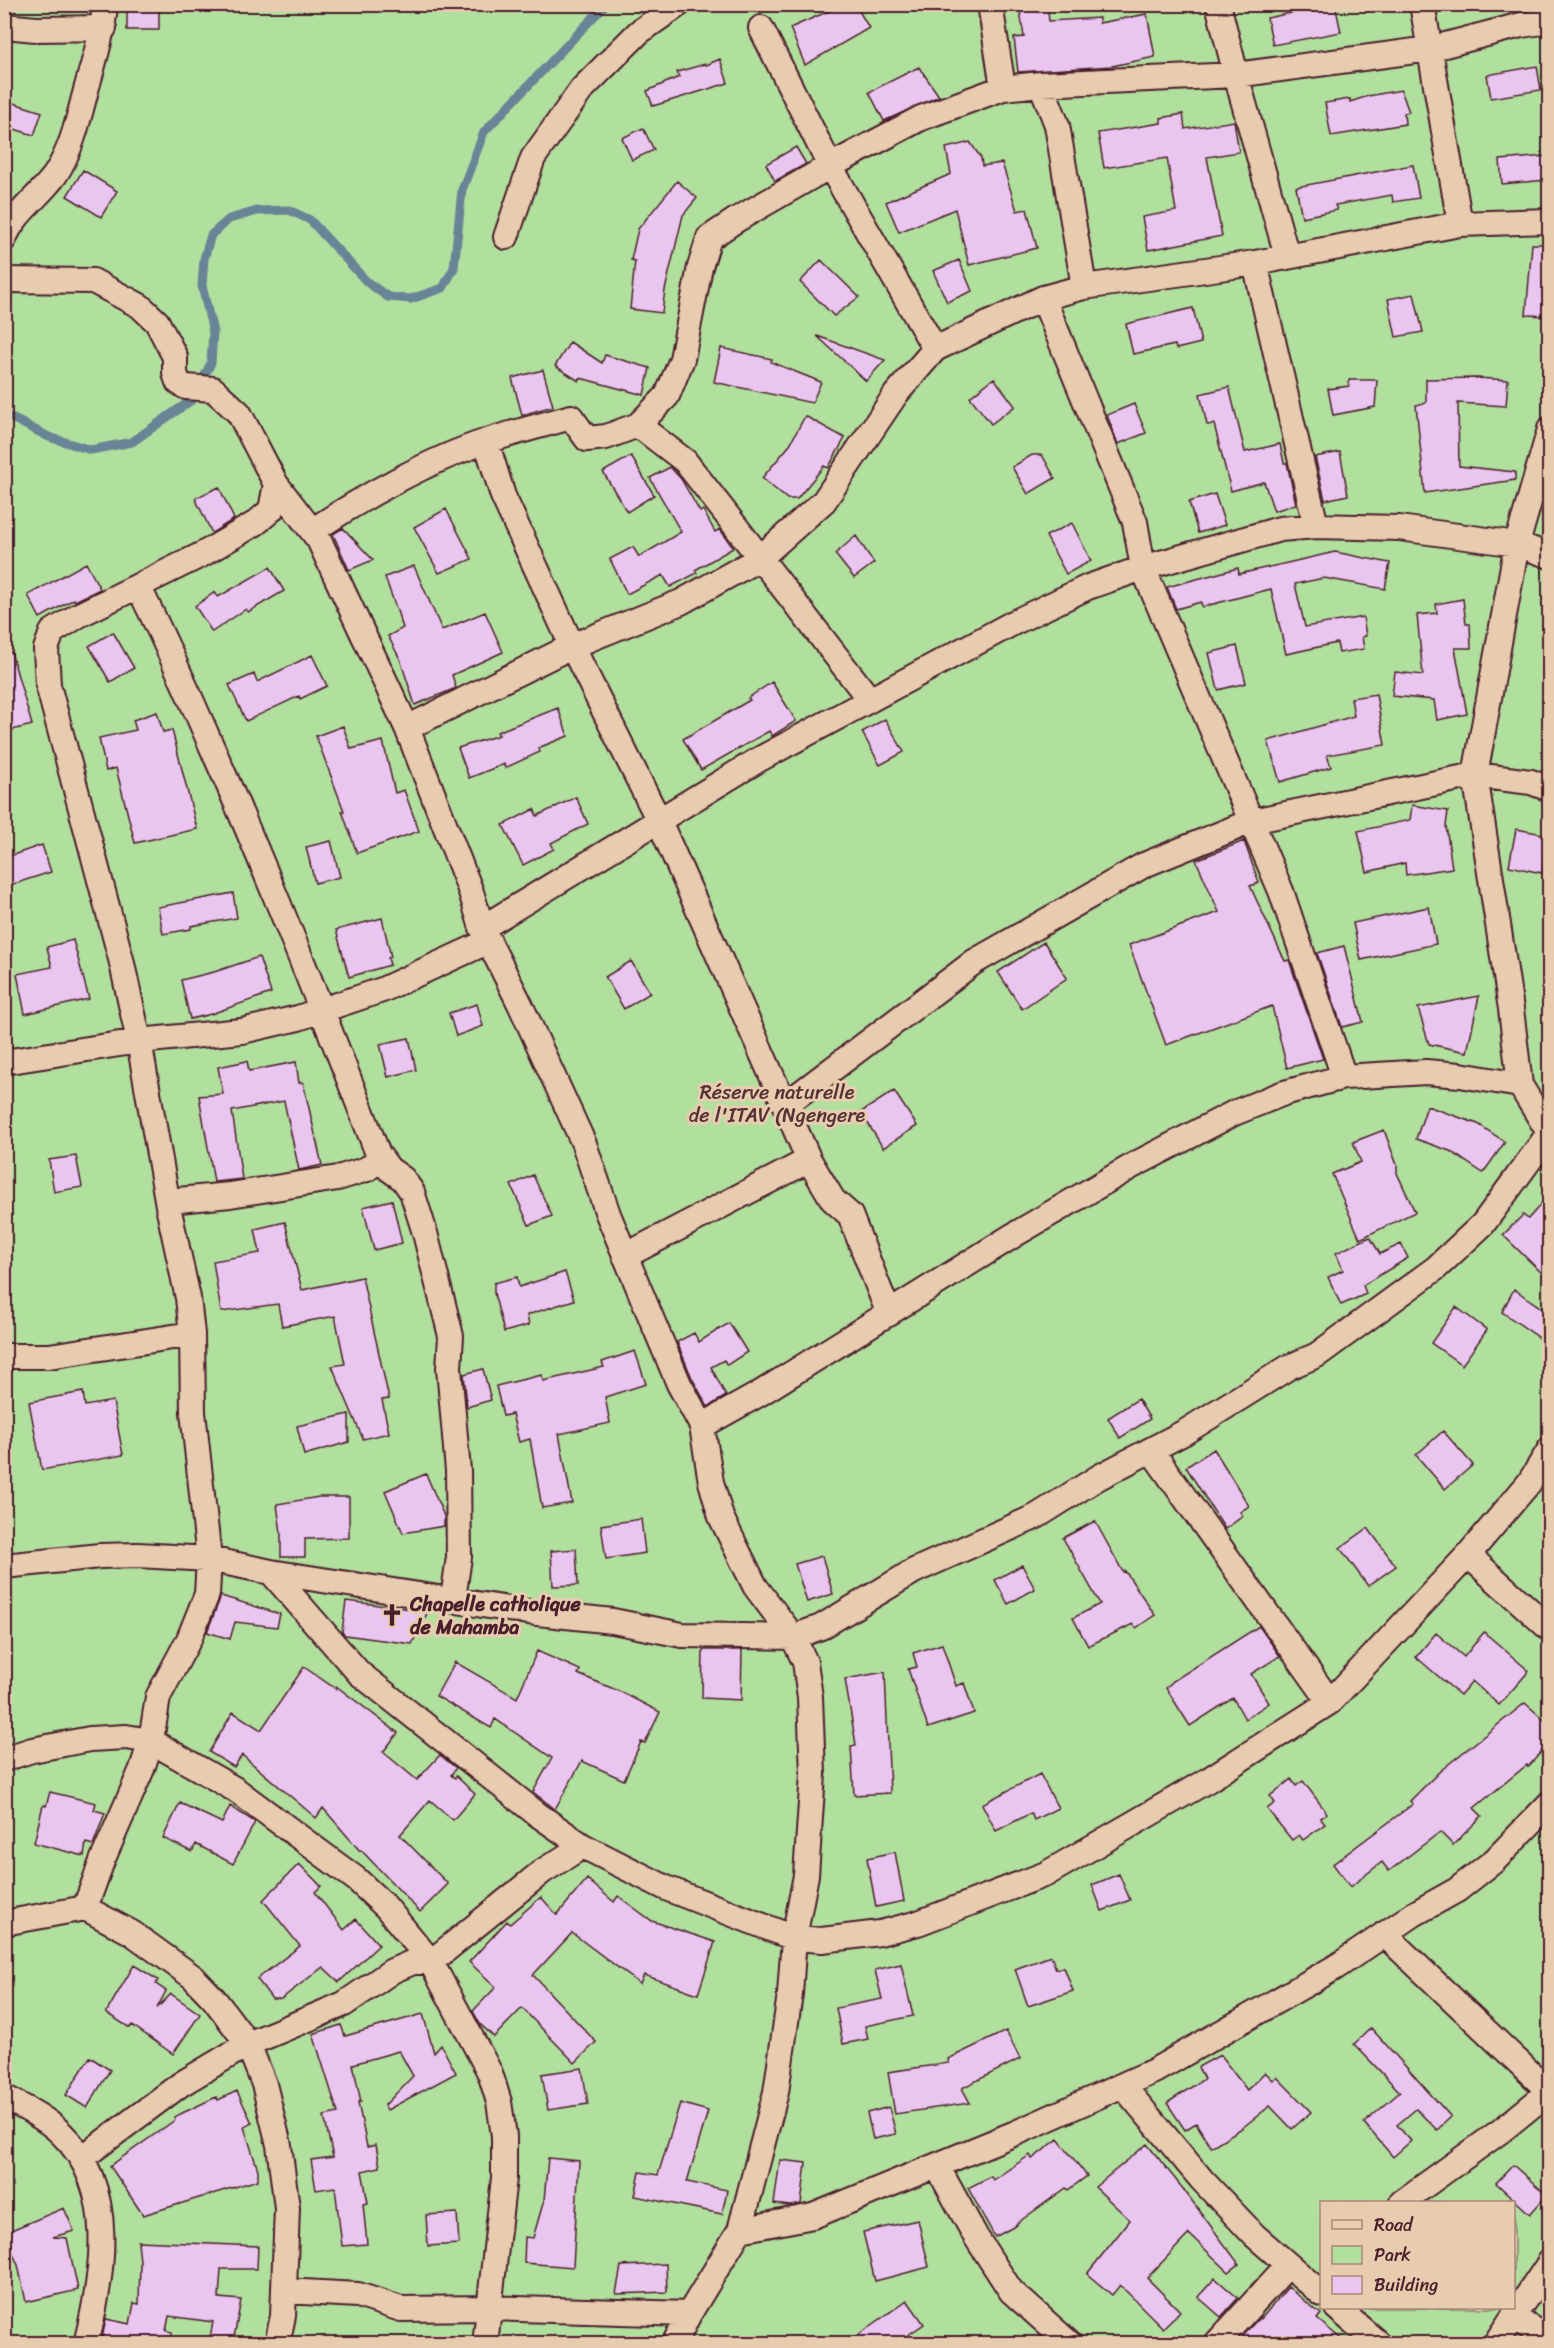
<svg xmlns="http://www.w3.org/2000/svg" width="1554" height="2348" font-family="Sriracha,sans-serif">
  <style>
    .green { fill: #b1df9e; stroke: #7e7f64; stroke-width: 1.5; fill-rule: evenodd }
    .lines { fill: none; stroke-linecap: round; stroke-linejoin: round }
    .stream { stroke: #698496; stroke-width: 9 }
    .building { fill: #eac5ef; stroke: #4a1f2b; stroke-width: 1.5 }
    .minor-casing { stroke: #4a1f2b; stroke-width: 28 }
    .minor { stroke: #e8ccaf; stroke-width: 24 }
    .labels { text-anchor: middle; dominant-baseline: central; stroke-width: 6; stroke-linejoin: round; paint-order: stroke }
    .park-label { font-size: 20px; fill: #543236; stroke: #e8ccaf }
    .poi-label { font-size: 20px; font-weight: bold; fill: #4a1f2b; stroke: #e8ccaf; text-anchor: start }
  </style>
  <rect width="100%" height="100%" fill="#e8ccaf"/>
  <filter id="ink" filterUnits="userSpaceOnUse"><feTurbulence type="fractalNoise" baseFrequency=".0167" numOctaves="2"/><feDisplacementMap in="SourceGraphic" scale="12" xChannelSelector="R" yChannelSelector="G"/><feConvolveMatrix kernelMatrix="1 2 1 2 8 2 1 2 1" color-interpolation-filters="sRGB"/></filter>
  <g filter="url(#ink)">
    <path class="green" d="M5 5H1549V2343L5 2344ZM1322 2202H1514V2308H1322Z"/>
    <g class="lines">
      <path class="stream" d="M4 414 49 437 91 450 132 442 193 399 211 363 213 332 202 286 204 259 211 235 229 219 257 211 289 210 310 220 367 282 388 297 411 299 443 288 454 268 462 190 484 132 606 4"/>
    </g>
    <path class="building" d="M127 4H159V30H127Z
      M845 4H855L869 28 805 65 790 28Z
      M1019 4H1047L1049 21 1099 18V23L1147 14 1155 57 1112 66 1018 72 1014 38 1024 37Z
      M1335 4 1341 32 1273 45 1267 18Z
      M720 59 728 83 653 106 647 91 679 77 677 72 705 64 706 65Z
      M1537 66 1541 90 1491 98 1487 75Z
      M919 67 939 96 884 121 869 92Z
      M1401 90 1409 112 1404 113 1405 124 1331 136 1325 103 1350 99V102L1368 96Z
      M4 100 42 112 34 135 4 126Z
      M1183 114 1185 129 1234 121 1239 152 1207 157 1222 236 1148 250 1142 217 1176 211 1167 158 1104 168 1098 133 1161 123V118Z
      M643 128 654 150 632 160 622 138Z
      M970 142 981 158 982 166 1002 163 1017 211 1027 209 1037 248 969 265 955 209 899 232 886 202 951 174 946 148Z
      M796 147 806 164 775 181 766 164Z
      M1547 156V180L1502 184 1500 160Z
      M1413 165 1419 198 1393 202 1392 195 1335 205 1337 210 1302 217 1296 187Z
      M83 170 117 191 101 217 67 196Z
      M677 181 697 198 683 215 665 290 662 313 630 309 635 261 631 260 638 229Z
      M1532 244H1550V316L1526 315Z
      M821 260 859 297 834 316 800 282Z
      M959 260 972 291 947 302 933 271Z
      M1414 294 1423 332 1396 337 1388 299Z
      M1193 308 1201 343 1176 349 1175 345 1133 354 1126 324Z
      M817 336 885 360 866 381Z
      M570 342 602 363 605 355 650 368 644 395 580 378 579 381 555 366Z
      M721 348 772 359 771 362 821 382 812 403 714 382Z
      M543 370 553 406 522 415 512 378Z
      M994 378 1015 406 991 424 970 397Z
      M1477 378 1508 380 1506 406 1458 403 1459 466 1515 472V480L1425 493 1416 405 1426 403V379Z
      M1349 380H1377L1375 407 1333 415 1328 389 1349 386Z
      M1229 387 1245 452 1280 444 1284 463H1287L1296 504 1274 511 1264 482 1231 491 1214 424 1207 425 1200 394Z
      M1134 404 1146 433 1118 444 1107 415Z
      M805 416 845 438 828 468 824 466 797 499H787L762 478 789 446Z
      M1340 452 1348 495 1325 500 1315 457Z
      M1032 455H1042L1055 478 1028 494 1012 467Z
      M631 456 654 495 627 512 603 472Z
      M670 467 681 479 700 512 703 510 715 532 720 529 733 548 695 570 697 573 670 587 663 575 627 594 610 559 633 547 639 557 681 532 650 478Z
      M219 487 234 519 212 533 195 498Z
      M1215 494 1225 525 1198 533 1189 502Z
      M446 509 472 559 439 573 414 527Z
      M1072 523 1091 561 1066 574 1046 536Z
      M343 528 373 560 349 570 333 534Z
      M856 536 874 563 854 578 835 554Z
      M1335 552 1390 563 1385 589 1324 578 1295 584 1305 627 1363 617 1366 636 1362 637 1364 649 1339 653 1337 643 1286 654 1271 589 1202 607 1201 602 1176 609 1167 587 1238 568 1239 574Z
      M86 563 100 589 75 601 74 599 40 618 28 595Z
      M414 566 442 630 485 612 503 652 452 675 456 688 415 705 400 659 388 636 403 628 385 577Z
      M270 567 284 591 248 612 246 609 212 632 195 606 215 592 218 597Z
      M1463 599 1466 624H1470L1471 648H1455L1467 714 1437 720 1434 700 1392 696 1395 672 1423 675 1417 615 1437 613 1436 604Z
      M113 632 134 668 110 682 89 646Z
      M1237 646 1246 683 1218 690 1209 653Z
      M11 652 32 725 4 732V653Z
      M312 655 327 686 300 699 299 696 246 721 229 685 254 674 257 682Z
      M772 682 796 721 772 736 769 731 701 770 683 739 750 700 748 698Z
      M1376 694 1385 745 1327 755 1331 767 1280 782 1268 741 1354 716 1351 698Z
      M558 708 568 736 538 748 540 752 505 768 504 764 469 778 458 748 499 735 497 732Z
      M157 712 163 732 172 730 197 829 135 843 116 768 106 771 99 738 136 730 133 720Z
      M885 719 904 752 880 765 862 732Z
      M343 726 351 749 383 741 395 793 404 790 419 831 357 853 342 811H344L316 736Z
      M576 797 588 824 551 843 554 849 523 865 503 825 534 809 537 816Z
      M1412 805 1448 811 1446 826 1452 868 1406 875 1405 863 1367 872 1358 831 1410 820Z
      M1516 829 1549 835 1542 873 1509 866Z
      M331 841 340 877 315 883 306 847Z
      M1244 841 1259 883 1250 886 1285 961 1289 960 1323 1059 1287 1068 1272 1006 1166 1045 1129 945 1219 912 1196 860Z
      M42 845 51 872 4 887V858Z
      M233 893 237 918 191 926V929L163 934 158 907Z
      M1429 907 1436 944 1361 960 1353 923Z
      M382 918 391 957 388 958 390 965 349 977 336 930Z
      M73 940 89 999 25 1014 17 974 52 967 47 947Z
      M1044 942 1067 978 1022 1009 998 972Z
      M1344 946 1363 1022 1342 1027 1317 953Z
      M259 957 271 993 211 1014 190 1019 181 980 214 972Z
      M631 961 650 993 624 1009 605 977Z
      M1479 996 1467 1052 1429 1044 1418 1008Z
      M477 1004 483 1026 456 1036 449 1013Z
      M409 1038 416 1070 388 1077 380 1044Z
      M247 1061 249 1071 296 1062 299 1083 303 1082 322 1165 299 1170 284 1101 232 1111 242 1179 214 1182 199 1096 223 1094 218 1067Z
      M894 1091 917 1126 883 1148 861 1112Z
      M1427 1106 1478 1124 1505 1142 1483 1173 1450 1151 1416 1139Z
      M1384 1130 1397 1165V1173L1415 1212 1360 1239 1332 1174 1361 1162 1353 1142Z
      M76 1156 82 1187 54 1192 49 1160Z
      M533 1175 552 1216 529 1225 511 1185Z
      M1550 1194V1281L1503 1235 1523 1215 1528 1219Z
      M392 1200 402 1243 374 1250 363 1207Z
      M285 1222 302 1290 362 1277 389 1399 382 1400 389 1433 363 1439 332 1366 345 1364 335 1316 282 1326 278 1304 221 1312 213 1261 260 1253 255 1229Z
      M1370 1237 1380 1254 1401 1244 1408 1258 1363 1285 1366 1294 1341 1305 1328 1277 1343 1270 1336 1253Z
      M565 1272 574 1300 527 1315 529 1325 504 1332 494 1293V1283L517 1277 519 1287Z
      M1514 1289 1550 1314V1345L1502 1312Z
      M1456 1307 1487 1330 1462 1365 1431 1343Z
      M729 1323 747 1352 727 1365 724 1360 711 1367 726 1396 708 1407 692 1378 677 1342 694 1333 699 1342Z
      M635 1351 646 1384 605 1397 610 1423 559 1434 572 1503 542 1508 530 1439 519 1442 512 1414 503 1416 496 1386 542 1375 543 1381 604 1367 602 1362Z
      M483 1369 491 1400 467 1407 464 1374Z
      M83 1392 85 1406 113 1401 123 1455 42 1470 29 1402Z
      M1138 1399 1150 1419 1120 1438 1108 1418Z
      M349 1414V1442L304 1455 297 1426Z
      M1443 1431 1473 1465 1445 1489 1416 1455Z
      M1214 1449 1249 1506 1240 1512 1243 1516 1225 1529 1186 1467Z
      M426 1474 444 1516V1526L403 1533 385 1491Z
      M319 1497H349V1538L305 1539V1557H281V1533L277 1504Z
      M641 1519 645 1553 606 1559 601 1525Z
      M1095 1521 1123 1572 1125 1571 1155 1615 1136 1628 1133 1624 1088 1646 1073 1618 1100 1604 1063 1538Z
      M1368 1528 1396 1566 1368 1586 1340 1548Z
      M576 1549 578 1585 553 1586 551 1551Z
      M822 1556 833 1594 807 1602 795 1564Z
      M1022 1565 1035 1589 1008 1604 995 1580Z
      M221 1596 280 1614 277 1627 235 1622 230 1639 207 1632Z
      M346 1601 371 1604 428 1611 412 1644 345 1635 342 1632Z
      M1259 1626 1280 1656 1251 1674 1269 1703 1245 1719 1233 1698 1190 1726 1166 1688 1173 1681Z
      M1484 1632 1529 1671 1499 1705 1472 1681 1460 1695 1416 1657 1436 1633 1464 1657Z
      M942 1644 956 1686 964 1683 974 1713 928 1728 908 1669 917 1667 913 1653Z
      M703 1650H742L741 1700 702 1698Z
      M537 1651 580 1670 578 1674 621 1692 660 1712 645 1743 641 1742 624 1780 582 1761 555 1809 533 1792 552 1758 495 1719 491 1728 436 1696 455 1662 517 1698Z
      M304 1667 336 1689V1686L398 1733 383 1752 417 1780 440 1755 456 1768 451 1775 455 1778 456 1776 475 1794 453 1820 430 1800 400 1835 448 1884 420 1912 361 1850 360 1851 323 1808 316 1818 242 1755 234 1767 209 1752 233 1712 261 1730Z
      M885 1672 890 1793 854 1795 851 1746 856 1745 845 1679Z
      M1525 1703 1550 1725V1742L1528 1767 1527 1765 1474 1808 1482 1816 1453 1845 1440 1832 1389 1871 1382 1862 1350 1887 1333 1864 1413 1804 1410 1801 1440 1771Z
      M1040 1774 1058 1808 1034 1820 1031 1813 996 1831 982 1804Z
      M1291 1779 1296 1786 1303 1781 1327 1813 1320 1818 1325 1824 1303 1840 1299 1835 1292 1840 1267 1809 1275 1803 1270 1796Z
      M50 1792 96 1803 94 1810 105 1813 93 1845 86 1843 84 1856 34 1843 43 1805 46 1806Z
      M180 1803 222 1823 230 1806 255 1822 233 1864 196 1844 192 1852 163 1838Z
      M895 1852 904 1901 876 1907 867 1858Z
      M299 1864 321 1886 315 1892 344 1930 356 1919 379 1945 339 1982 323 1967 281 1999H272L257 1979 300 1946 263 1900Z
      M1119 1874 1130 1900 1102 1911 1092 1885Z
      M587 1879 614 1902 618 1896 652 1921 715 1942 698 1994 644 1975 640 1984 572 1933 533 1975 596 2042 575 2063 522 2008 494 2037 480 2024 473 2011 496 1987 469 1962 507 1921 510 1924 541 1897 557 1915Z
      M1051 1956 1056 1969 1064 1967 1073 1991 1028 2006 1015 1969Z
      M901 1964 913 2016 865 2026 868 2039 843 2044 836 2008 882 1999 875 1970Z
      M134 1965 158 1980 156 1984 166 1991 157 2008 171 1994 200 2014 173 2054 132 2025 130 2028 106 2013Z
      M423 2014 434 2053 441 2045 456 2073 387 2110 384 2106 413 2076 399 2051 353 2064 361 2102H358L367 2147 376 2145 380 2167 362 2171 368 2203 363 2204 367 2244 342 2246 335 2187 316 2190 311 2160 333 2157 324 2116 338 2113 313 2034 341 2025 345 2036Z
      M1371 2028 1451 2117 1437 2130 1416 2109 1397 2125 1411 2141 1393 2157 1364 2123 1400 2092 1354 2044Z
      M1006 2031 1020 2059 962 2088 970 2103 895 2114 888 2072 949 2063 948 2059Z
      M1220 2055 1247 2090 1265 2072 1273 2080 1277 2077 1311 2112 1292 2129 1270 2106 1242 2128 1211 2147 1196 2123 1185 2130 1167 2103 1204 2079 1198 2067Z
      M90 2057 110 2070 87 2108 66 2095Z
      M582 2068 588 2104 548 2110 542 2074Z
      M237 2091 252 2123 244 2127 258 2170V2180L143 2215 110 2166 175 2120 174 2117 216 2097 218 2100Z
      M680 2103 708 2111 687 2182 727 2190 722 2214 635 2196 640 2172 658 2175Z
      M889 2107 896 2134 873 2139 867 2113Z
      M1058 2139 1087 2176 1068 2190 1066 2188 1016 2224 1017 2225 995 2237 968 2188 991 2176 993 2180 1030 2155 1032 2159Z
      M1147 2144 1184 2190 1239 2264 1229 2272 1189 2234 1147 2278 1180 2311 1163 2328 1120 2285 1112 2295 1087 2274 1130 2220 1095 2187Z
      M548 2158 579 2161 573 2267 524 2263 525 2237 533 2238 544 2200Z
      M780 2160 806 2163 801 2204 790 2206 774 2204Z
      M1513 2165 1547 2195 1530 2214 1496 2183Z
      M64 2208 74 2231 53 2237 67 2238 78 2290 26 2302 18 2265 10 2247 4 2248V2233Z
      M457 2213 459 2244 428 2246 426 2215Z
      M918 2220 929 2267 875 2281 863 2232Z
      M138 2241 258 2246 257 2269H221L219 2298 241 2300 233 2343H209L213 2322 169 2316 166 2331 172 2332 171 2343H101L106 2319 130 2324 134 2303 139 2304 140 2261Z
      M666 2264 667 2292 616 2294 621 2266Z
      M1215 2278 1238 2298 1221 2317 1198 2297Z
      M1288 2287 1321 2314 1317 2319 1346 2343H1241L1245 2338 1242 2336 1260 2317 1261 2319Z
      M907 2300 924 2324 896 2343H847Z"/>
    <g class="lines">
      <g class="minor-casing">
        <path id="minor" d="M990 4 1003 88
          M1218 4 1236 75 1287 256
          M1422 4 1460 224
          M4 26 36 29 104 28
          M761 28 830 166 935 349
          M1041 84 1057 125 1084 287
          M506 237 533 158 582 89 639 32 679 4
          M4 239C14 213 39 197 55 175 71 151 78 121 85 94 93 64 103 35 105 4
          M1255 263 1316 526
          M4 280 93 281 140 306 157 322 175 357V373L178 382 186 387 213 389 239 413 276 484 319 540 407 728 471 892 482 928 520 1004 584 1144 608 1214 652 1320 679 1384 702 1426 711 1482 721 1517 755 1586 793 1637 805 1662 810 1697 813 1774 806 1875 794 1938 790 1994 776 2092 740 2230 689 2314 674 2344
          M1043 298 1135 522 1143 568 1281 891 1344 1077
          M638 425 685 461 870 700
          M1550 429 1517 544 1475 775 1511 1009 1520 1085 1550 1134
          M486 441 503 496 572 646 659 821 809 1160 833 1200 850 1215 889 1314
          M312 531C363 497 429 460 487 441 515 432 543 425 571 417L587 439 606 437 638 425 667 396 682 359 700 267 709 238 736 220 830 166 921 118 1003 88 1041 84 1236 75 1430 49 1521 25 1550 21
          M138 586C167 643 192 702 218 761 275 890 327 1022 378 1154L389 1169 403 1179 412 1192 425 1233 451 1336 449 1368 458 1471 459 1557 453 1599
          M407 728 572 646 681 602 760 558 824 501 896 394 935 349 1043 298 1084 287 1255 263 1460 224 1550 221
          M482 928 758 760 1013 623 1088 587 1143 568 1280 529 1316 526 1399 528 1517 544 1550 556
          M4 1062 139 1041 242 1031 298 1018 382 990 489 941
          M785 1105 974 962 1144 865 1252 821 1475 775 1531 782 1550 789
          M168 1201 230 1195 338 1178 367 1169 381 1158
          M625 1256 809 1160
          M4 1356H49L192 1334
          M702 1426 759 1394 1014 1235 1134 1165 1234 1113 1284 1093 1344 1077 1426 1072 1460 1075 1520 1085
          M1151 1450 1330 1702
          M1468 1555 1550 1629
          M4 1566 100 1556 138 1555 209 1559 271 1572 528 1612 613 1621 682 1635 793 1637 821 1627 914 1571 1037 1516 1099 1477 1185 1432 1289 1367 1317 1355 1436 1268 1483 1224 1550 1132
          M271 1572 359 1673 537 1814 583 1846 666 1888 794 1938 822 1940 880 1933 918 1923 1046 1874 1208 1780 1330 1702 1468 1555 1529 1483 1550 1449
          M4 1759 32 1750 90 1739 126 1737 151 1741 236 1790 356 1879 386 1907 431 1962 490 2073 499 2102 504 2136V2178L485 2344
          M85 1908 102 1861 142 1769 151 1741 158 1697 189 1639 207 1594 209 1559 193 1412 192 1334 188 1298 169 1211 139 1041 121 959 48 685 46 649 52 632 79 615 203 554 256 523 271 510 276 484
          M4 1923 85 1908 132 1933 193 1977 214 1999 248 2044 264 2084 279 2145 287 2208 283 2316 277 2344
          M1384 1934 1550 2092
          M1123 2086 1202 2180 1254 2235 1322 2294
          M4 2097C25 2108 46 2118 62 2134 118 2188 103 2277 86 2344
          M82 2158 181 2084 248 2044 344 2004 392 1971 413 1962H431L543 1871 583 1846
          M937 2166 976 2237 1011 2291 1070 2344
          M1402 2202 1502 2130 1550 2091
          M740 2230 813 2216 1018 2132 1154 2071 1336 1967 1414 1914 1457 1890 1495 1860 1550 1803
          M285 2291 358 2295 401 2309 488 2308 689 2314
          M1337 2308 1379 2344
          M1513 2317 1550 2340
          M1216 2344 1288 2265
          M1495 2344 1550 2262"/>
      </g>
      <use href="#minor" class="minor"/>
    </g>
  </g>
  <defs>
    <g id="church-bare" transform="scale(1.8)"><path d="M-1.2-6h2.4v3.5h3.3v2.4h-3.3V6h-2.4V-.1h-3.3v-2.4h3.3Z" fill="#4a1f2b" stroke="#e8ccaf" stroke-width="2.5" paint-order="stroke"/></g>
  </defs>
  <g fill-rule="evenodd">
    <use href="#church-bare" x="392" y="1615"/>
  </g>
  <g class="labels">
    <g class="park-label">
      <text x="777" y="1092">Réserve naturelle<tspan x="777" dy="23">de l'ITAV (Ngengere</tspan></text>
    </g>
    <g class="poi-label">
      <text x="410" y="1604">Chapelle catholique<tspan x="410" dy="23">de Mahamba</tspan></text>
    </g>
  </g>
  <rect width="1554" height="2348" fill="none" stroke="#e8ccaf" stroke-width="24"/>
  <rect x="12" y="12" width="1530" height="2324" fill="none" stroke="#4a1f2b" stroke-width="2" filter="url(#ink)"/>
  <rect x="1320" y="2201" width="195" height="108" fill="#e8ccaf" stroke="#a9877a" stroke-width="1.5"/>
  <rect x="1332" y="2220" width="30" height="9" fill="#e8ccaf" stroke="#a9877a" stroke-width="1.5"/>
  <text x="1374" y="2231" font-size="18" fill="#4a1f2b">Road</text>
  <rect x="1332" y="2246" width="30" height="18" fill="#b1df9e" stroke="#a9877a" stroke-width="1.5"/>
  <text x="1374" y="2261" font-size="18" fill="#4a1f2b">Park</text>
  <rect x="1332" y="2276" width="30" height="18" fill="#eac5ef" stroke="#a9877a" stroke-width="1.5"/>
  <text x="1374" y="2291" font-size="18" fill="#4a1f2b">Building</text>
</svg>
